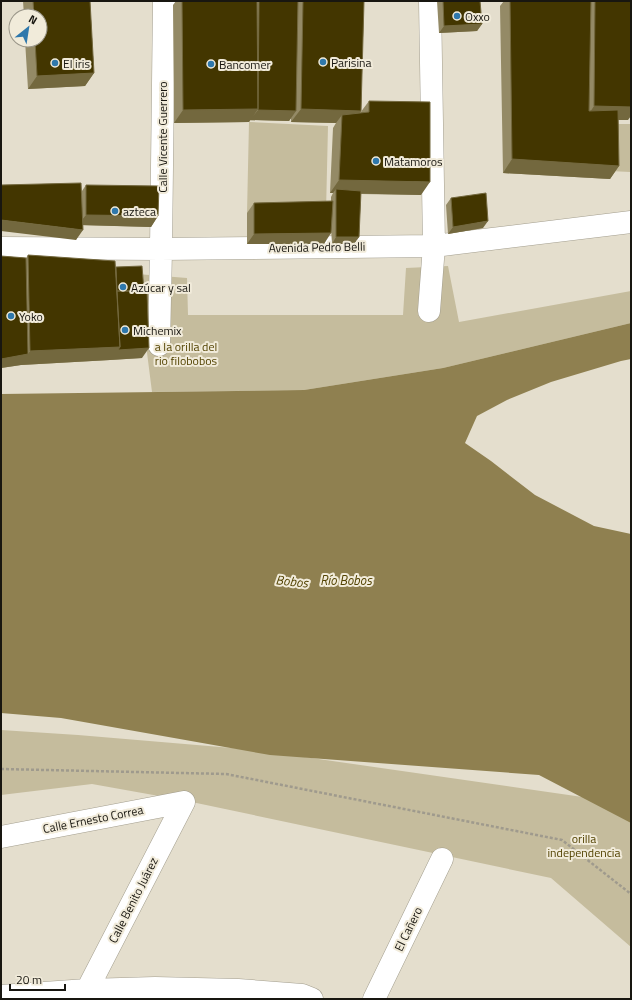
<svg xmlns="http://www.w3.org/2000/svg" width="632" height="1000" font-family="'Titillium Web',sans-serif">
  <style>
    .green { fill: #c5bc9d }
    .water { fill: #8f8050 }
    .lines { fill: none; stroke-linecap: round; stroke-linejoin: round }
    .minor-casing { stroke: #a39e8e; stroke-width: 23 }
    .path { stroke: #9f9a8d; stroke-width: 2.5; stroke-dasharray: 3 2; stroke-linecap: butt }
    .minor { stroke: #fff; stroke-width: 22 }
    .wall { fill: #948a66 }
    .shaded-wall { fill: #73683e }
    .building { fill: #433600; stroke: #73683e }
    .poi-dot { fill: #2f78ac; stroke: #f1ebda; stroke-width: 1.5 }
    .labels { text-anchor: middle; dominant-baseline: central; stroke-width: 4; stroke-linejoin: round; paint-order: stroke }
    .poi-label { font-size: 12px; fill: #181610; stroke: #f1ebda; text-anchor: start }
    .street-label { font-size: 12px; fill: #181610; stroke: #f1ebda }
    .park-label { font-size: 12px; fill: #524200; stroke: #f1ebda }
    .water-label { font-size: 13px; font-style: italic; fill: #524200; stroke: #f1ebda }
  </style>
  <rect width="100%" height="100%" fill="#e4decd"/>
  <path class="green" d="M249 122 328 126 326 212 247 213Z
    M609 124H631V179L630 172 610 171Z
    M448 266 459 322 631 291V323L443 368 304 390 152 392 137 274 187 278 188 315H403L406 268Z
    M1 730 78 735 256 750 631 804V947L551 878 187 801 92 784 1 795Z"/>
  <path class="water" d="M631 323V359L621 361 551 382 507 400 477 416 465 443 491 461 535 495 594 526 631 534V823L539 775 270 755 61 718 1 713V394L304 390 443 368Z"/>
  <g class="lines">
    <g class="minor-casing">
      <path id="minor" d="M1 248 161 249 434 246 631 222
        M429 311 434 246 430 1
        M159 345 161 249 164 1
        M1 837 184 802
        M1 996 87 990 155 988 238 990 302 995 312 999
        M84 999 87 990 184 802
        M374 999 442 859"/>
    </g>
    <path class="path" d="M1 769 226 774 562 840 631 894"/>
    <use href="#minor" class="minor"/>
  </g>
  <path class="wall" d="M23 1H90L94 73 85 86 28 89 25 40H40V16H24Z
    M176 1H364L361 111 360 113 369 101 421 195 361 194 359 237 354 244H332L331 228 324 244H247V213L254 203 331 202V197L333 193H330L333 128 336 123 291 122V118L289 121 250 120 249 122 174 123 173 5Z
    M437 1H480L482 24 477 31 439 33Z
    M504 1H631L628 120H618L619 166 610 179 503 173 500 6Z
    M86 185 158 216 151 227 83 225 76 240 82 191Z
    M451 198 483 228 448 234 446 205Z
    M28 255 116 267 142 358 110 360 21 365 1 368V256L26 258Z"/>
  <path class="shaded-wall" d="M482 24 477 31 439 33 444 26Z
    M94 73 85 86 28 89 37 76Z
    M594 106 631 107V116L628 120H585Z
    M258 109 249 122 174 123 183 110Z
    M301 109 361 111 352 124 342 115 336 123 291 122Z
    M258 110 296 111 289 121 250 120Z
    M512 159 619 166 610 179 503 173Z
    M339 180 430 182 421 195 336 193V189L333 193H330Z
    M86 215 158 216 151 227 78 225Z
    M1 220 83 230 76 240 1 231Z
    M488 221 483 228 448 234 453 227Z
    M331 233 324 244H247L254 234Z
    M336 237H359L354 244H332Z
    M120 347 149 348 142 358 110 360 21 365 1 368V359L28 354 30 351Z"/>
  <path class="building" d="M33 1H90L94 73 37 76 35 40H40V16H34Z
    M182 1H257L258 109 183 110Z
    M259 1H298L296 111 258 110V109Z
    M303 1H364L361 111 301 109Z
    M443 1H480L482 24 444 26Z
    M510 1H591L589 111 618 110 619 166 512 159Z
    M595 1H631V107L594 106Z
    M369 101 430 102V182L339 180 342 115 369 112Z
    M81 183 83 230 1 220V185Z
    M86 185 159 186 158 216 86 215Z
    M336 189 361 191 359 237H336Z
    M486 193 488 221 453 227 451 198Z
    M333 201 331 233 254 234V203Z
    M28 255 115 261 120 347 30 351Z
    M1 256 26 258 28 354 1 359Z
    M142 266 144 291H117L116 267Z
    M117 291H147L149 348 118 350 120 347Z"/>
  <g class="poi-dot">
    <circle cx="457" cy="16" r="4"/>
    <circle cx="323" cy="62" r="4"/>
    <circle cx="55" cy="63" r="4"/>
    <circle cx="211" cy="64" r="4"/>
    <circle cx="376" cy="161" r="4"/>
    <circle cx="115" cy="211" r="4"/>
    <circle cx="123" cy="287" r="4"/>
    <circle cx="11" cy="316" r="4"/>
    <circle cx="125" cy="330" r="4"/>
  </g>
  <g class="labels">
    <g class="poi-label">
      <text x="465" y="16">Oxxo</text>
      <text x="331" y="62">Parisina</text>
      <text x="63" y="63">El iris</text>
      <text x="219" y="64">Bancomer</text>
      <text x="384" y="161">Matamoros</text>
      <text x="123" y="211">azteca</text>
      <text x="131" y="287">Azúcar y sal</text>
      <text x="19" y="316">Yoko</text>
      <text x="133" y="330">Michemix</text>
    </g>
    <g class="street-label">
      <text transform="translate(162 137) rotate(-90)">Calle Vicente Guerrero</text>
      <text transform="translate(317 247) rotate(-1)">Avenida Pedro Belli</text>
      <text transform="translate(93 819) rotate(-11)">Calle Ernesto Correa</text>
      <text transform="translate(133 900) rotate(-63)">Calle Benito Juárez</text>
      <text transform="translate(408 929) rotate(-64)">El Cañero</text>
    </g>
    <g class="park-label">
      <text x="186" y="346">a la orilla del<tspan x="186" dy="14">rio filobobos</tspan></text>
      <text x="584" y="838">orilla<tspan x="584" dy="14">independencia</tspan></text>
    </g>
    <g class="water-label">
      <text x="346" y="580">Río Bobos</text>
      <text transform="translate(292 581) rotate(6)">Bobos</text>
    </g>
  </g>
  <rect width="632" height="1000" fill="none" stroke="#181610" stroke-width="4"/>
  <g transform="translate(28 28) rotate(30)"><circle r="19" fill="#f1ebda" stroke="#9a9689"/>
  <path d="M0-3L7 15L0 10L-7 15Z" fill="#2f78ac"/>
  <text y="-6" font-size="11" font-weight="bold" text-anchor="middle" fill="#181610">N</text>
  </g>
  <path d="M10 984v6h55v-6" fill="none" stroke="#181610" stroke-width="2"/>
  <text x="16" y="984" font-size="12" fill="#181610" stroke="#f1ebda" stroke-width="3" paint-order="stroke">20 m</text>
</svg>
